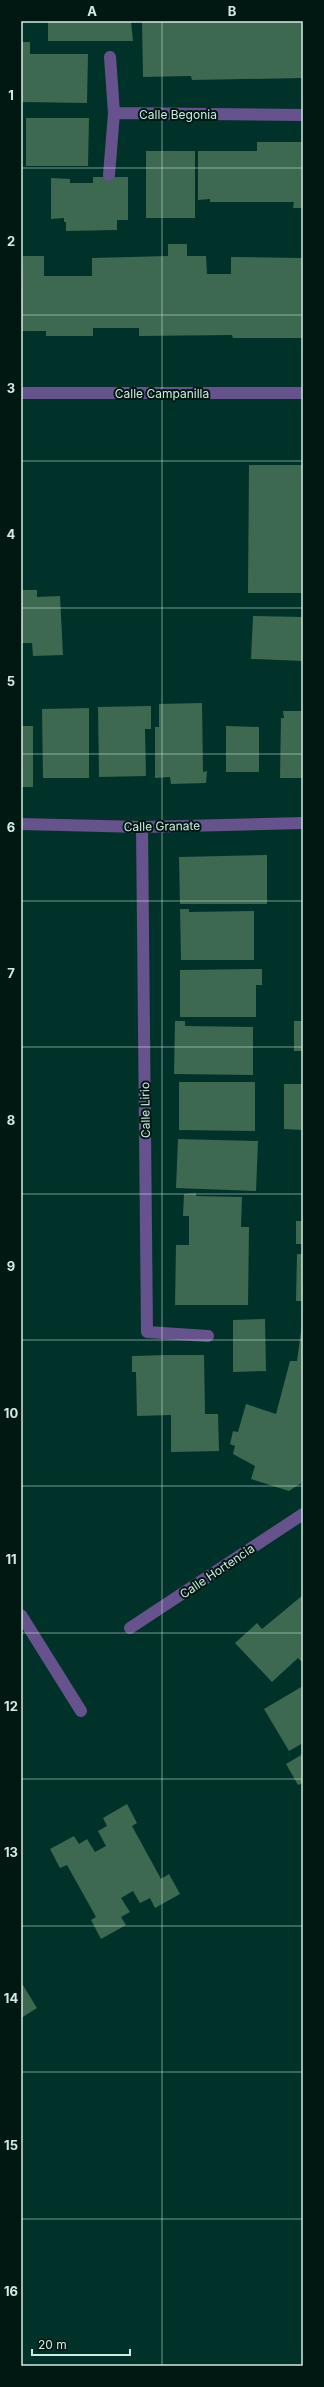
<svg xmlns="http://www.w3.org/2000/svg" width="324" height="2387" font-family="Inter,sans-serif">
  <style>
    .building { fill: #3d6950 }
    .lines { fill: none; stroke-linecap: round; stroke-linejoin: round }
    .minor { stroke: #66528c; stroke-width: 12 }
    .grid { fill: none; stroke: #cfece4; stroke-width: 1; stroke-opacity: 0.55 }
    .labels { text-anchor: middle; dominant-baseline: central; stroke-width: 4; stroke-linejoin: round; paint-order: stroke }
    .street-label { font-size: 12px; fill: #cfece4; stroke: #011712 }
    .neatline { fill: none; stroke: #cfece4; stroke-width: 1.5 }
    .grid-label { font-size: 13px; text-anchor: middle; font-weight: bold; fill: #cfece4 }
  </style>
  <rect width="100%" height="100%" fill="#01322a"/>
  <path class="building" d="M48 21H131L133 41H48Z
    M142 21H303V78L192 80 191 76 143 77Z
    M21 42H30V54H88L87 103 21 102Z
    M26 118H89L88 166H26Z
    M257 142H303L302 208H293L294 202H210V199L198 200V151H257Z
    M146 151H195V218H146Z
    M93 177H128V220H117V230L66 231V222H64V218L51 219V178L70 179V183H93Z
    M168 244H187V256H206L207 274H231V257L303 258V338H233L232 335 139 336V328H93V336H46V331H21L23 256H44V276H92V258L168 256Z
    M249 465H302V593H248Z
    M21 590H37V597L60 596 63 655 33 656 32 643H21Z
    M253 616 303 617V661L251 659Z
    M202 703 203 772 207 771 206 783 171 784 170 777 155 778V727H159V704Z
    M151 706V729H145L146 776 99 777 98 707Z
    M89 708V778H43L42 709Z
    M283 711H303V778H280L281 718H284Z
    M21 726H33V787H21Z
    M226 726 259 727V772H226Z
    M267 855V904H180L179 857Z
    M180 909H189V912L254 911V960H181Z
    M262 969V985H256V1017H180V970Z
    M175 1021H185V1026L253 1027V1075L174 1074Z
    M294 1021H303V1051H294Z
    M179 1082H255V1131L179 1130Z
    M284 1084H303V1130L284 1129Z
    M178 1139 258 1141 256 1191 176 1188Z
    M196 1193V1196L242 1197 241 1227H249L248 1305H175L176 1245H189V1216H183L184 1194Z
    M296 1221H303V1244H296Z
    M297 1254H303V1301H296Z
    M303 1317V1482L289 1491 251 1479 255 1466 233 1454 235 1446 230 1444 233 1431 238 1432 246 1404 276 1414 290 1361H297Z
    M265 1319 266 1371 233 1372V1320Z
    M169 1355H204L205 1414H218L219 1451 171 1452V1415L137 1416 136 1372H132V1356Z
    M303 1595V1663L298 1658 272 1682 235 1643 257 1623 262 1629Z
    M303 1686V1743L289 1751 264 1709Z
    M303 1754V1783L298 1785 286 1764Z
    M127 1804 137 1823 132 1826 161 1879 169 1874 180 1894 155 1908 150 1898 140 1903 133 1891 121 1898 130 1912 121 1917 126 1925 101 1939 91 1920 96 1917 67 1865 60 1868 50 1849 74 1836 79 1844 87 1839 95 1852 106 1846 98 1831 107 1826 103 1818Z
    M21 1982 37 2008 21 2018Z"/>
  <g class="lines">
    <path class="minor" d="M114 113 303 115
      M109 175 114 113 110 57
      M21 393H303
      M21 824 142 827 303 823
      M142 827 147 1332 208 1336
      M21 1615 81 1711
      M130 1628 303 1514"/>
  </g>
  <path class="grid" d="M162 21V2366M21 168H303M21 315H303M21 461H303M21 608H303M21 754H303M21 901H303M21 1047H303M21 1194H303M21 1340H303M21 1486H303M21 1633H303M21 1779H303M21 1926H303M21 2072H303M21 2219H303"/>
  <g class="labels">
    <g class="street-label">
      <text x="178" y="114">Calle Begonia</text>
      <text x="162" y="393">Calle Campanilla</text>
      <text transform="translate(162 826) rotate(-1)">Calle Granate</text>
      <text transform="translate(145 1110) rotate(-91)">Calle Lirio</text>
      <text transform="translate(217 1571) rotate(-34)">Calle Hortencia</text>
    </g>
  </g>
  <rect width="324" height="2387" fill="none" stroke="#011712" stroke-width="44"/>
  <path d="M32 2349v6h98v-6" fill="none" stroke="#cfece4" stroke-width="2"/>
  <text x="38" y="2349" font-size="12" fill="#cfece4" stroke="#011712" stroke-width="3" paint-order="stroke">20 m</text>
  <rect x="22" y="22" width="280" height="2343" class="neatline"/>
  <g class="grid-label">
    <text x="92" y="16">A</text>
    <text x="232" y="16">B</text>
    <text x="11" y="100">1</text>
    <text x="11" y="246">2</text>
    <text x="11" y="393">3</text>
    <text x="11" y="539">4</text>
    <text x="11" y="686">5</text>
    <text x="11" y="832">6</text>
    <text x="11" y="978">7</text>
    <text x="11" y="1125">8</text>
    <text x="11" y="1271">9</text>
    <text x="11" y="1418">10</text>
    <text x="11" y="1564">11</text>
    <text x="11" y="1711">12</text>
    <text x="11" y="1857">13</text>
    <text x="11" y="2003">14</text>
    <text x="11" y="2150">15</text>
    <text x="11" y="2296">16</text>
  </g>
</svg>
